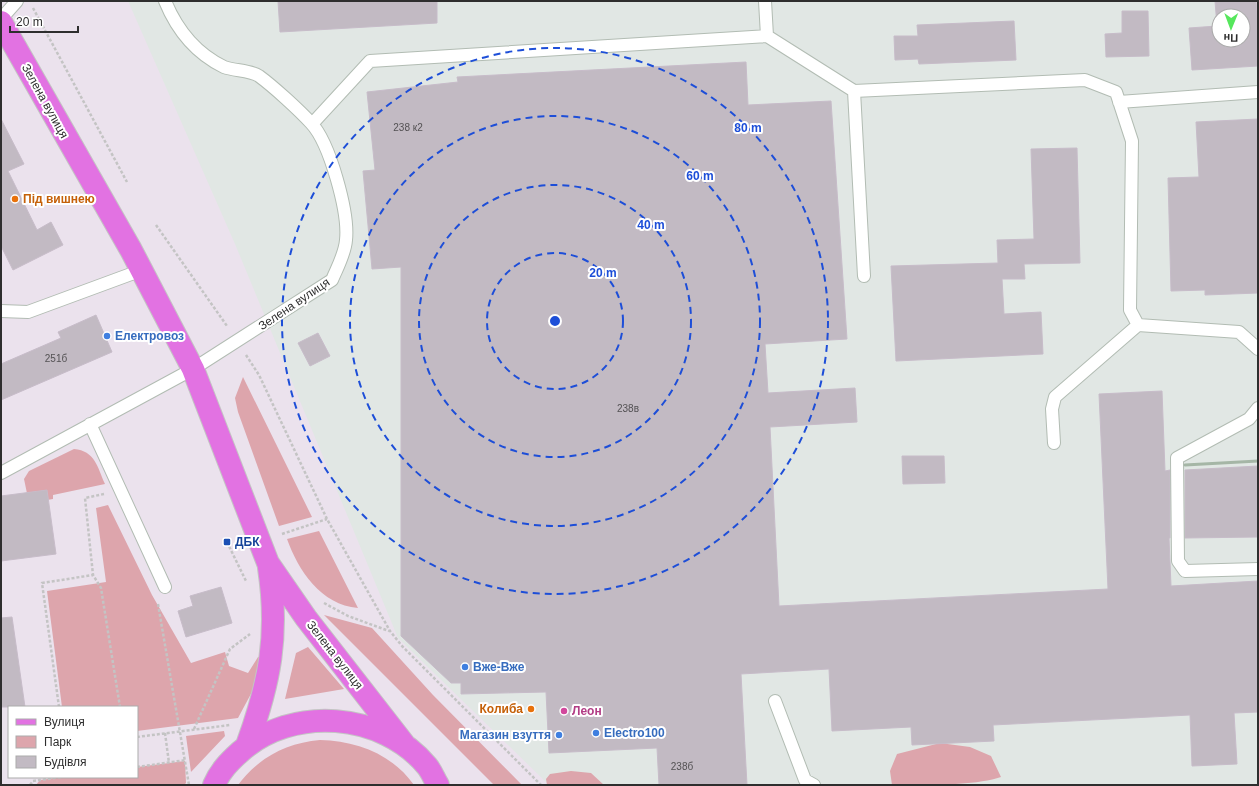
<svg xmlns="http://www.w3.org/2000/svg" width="1259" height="786" font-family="Arial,sans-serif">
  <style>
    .industrial { fill: #e1e7e4; fill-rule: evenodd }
    .green { fill: #dda5ac }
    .building { fill: #c2bac3; stroke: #c7bcc9; fill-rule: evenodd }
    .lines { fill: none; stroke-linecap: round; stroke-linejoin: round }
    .service-casing { stroke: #b2bcb3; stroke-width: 14 }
    .primary-casing { stroke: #c4c4c4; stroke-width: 24 }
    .path { stroke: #c4c4c4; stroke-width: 2.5; stroke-dasharray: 3 2; stroke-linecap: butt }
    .service { stroke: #fff; stroke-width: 12 }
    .primary { stroke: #e272e2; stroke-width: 22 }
    .rail { stroke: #a5b6a6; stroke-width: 3 }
    .ring { fill: none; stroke: #1d4ed8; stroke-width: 2; stroke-dasharray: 7 5 }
    .food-dot { fill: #e8710a; stroke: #fff; stroke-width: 1.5 }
    .shop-dot { fill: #3f7fe0; stroke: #fff; stroke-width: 1.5 }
    .transit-dot { fill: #1a4fb4; stroke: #fff; stroke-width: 1.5 }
    .hotel-dot { fill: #d1479c; stroke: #fff; stroke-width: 1.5 }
    .labels { text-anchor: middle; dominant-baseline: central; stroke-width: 4; stroke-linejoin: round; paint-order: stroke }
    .number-label { font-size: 10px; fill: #535153 }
    .street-label { font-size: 12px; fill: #2e2e2e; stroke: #fff }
    .food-label { font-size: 12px; font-weight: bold; fill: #c56008; stroke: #fff; text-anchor: start }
    .shop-label { font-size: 12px; font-weight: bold; fill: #366cbe; stroke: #fff; text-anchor: start }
    .transit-label { font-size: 12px; font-weight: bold; fill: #164399; stroke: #fff; text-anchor: start }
    .hotel-label { font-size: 12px; font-weight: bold; fill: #b23c85; stroke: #fff; text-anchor: start }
    .centre { fill: #1d4ed8; stroke: #fff; stroke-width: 2 }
    .ring-label { font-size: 12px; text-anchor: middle; font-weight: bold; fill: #1d4ed8; stroke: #fff; stroke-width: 4; stroke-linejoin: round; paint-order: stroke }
  </style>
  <rect width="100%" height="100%" fill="#ebe2ed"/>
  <path class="industrial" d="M128 1H1258V785H549L398 638 235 244ZM1219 16H1243V40H1219Z"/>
  <path class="green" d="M243 377 312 517 279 526 238 412 235 398Z
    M74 449C95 451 97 466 105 484L53 495V499L29 503 24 479 29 471Z
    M108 505 152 595 191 663 225 652 229 666 248 673 258 657 264 658 260 677 238 718 137 731V707H62L47 591 106 582 96 508Z
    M319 531 358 608C321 605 298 570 287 539Z
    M324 615 372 628 433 695 522 785H494Z
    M308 647 344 689 285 699 296 653Z
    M224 731 225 736 191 772 186 736Z
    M320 740C357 741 392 754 414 785H238C258 758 286 743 320 740Z
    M940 743 970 747 991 756 1001 777C975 786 922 785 892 785L890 771 897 754Z
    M185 761 186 783 184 785H36L40 780 63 777H137V767Z
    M571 771 591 773 604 785H547L546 779 550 774Z"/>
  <path class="building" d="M278 1H437V23L280 32Z
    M1215 1H1256L1258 21V66L1192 70 1189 28 1217 26ZM1219 16H1243V40H1219Z
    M1122 11H1148L1149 56 1106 57 1105 34 1122 33Z
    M1014 21 1016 60 919 64 918 59 895 60 894 36H918L917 25Z
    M746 62 748 105 831 101 847 339 765 344 768 393 855 388 857 422 770 427 779 606 1108 589 1099 394 1162 391 1165 471 1170 470V538H1169L1171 586 1258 581V712L1234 713 1237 764 1192 766 1190 715 993 725 994 741 912 745 911 727 832 731 829 669 741 674 747 785H659L657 748 549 753 546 692 461 694V683H451L401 636V267L372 269 363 171 375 170 367 92 458 82 457 77Z
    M1 119 24 164 8 171 37 230 51 222 63 245 13 270 1 246Z
    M1258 119V293L1205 295V290L1171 291 1168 178 1199 177 1196 122Z
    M1077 148 1080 263 1024 264 1025 279H1002L1004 314 1041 312 1043 354 896 361 891 266 998 263 997 240 1034 239 1031 149Z
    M96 315 112 352 1 400V364L61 338 58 332Z
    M318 333 330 356 310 366 298 343Z
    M902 456H944L945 483 903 484Z
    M1258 466V537L1185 538V470Z
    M47 490 56 554 1 561V496Z
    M221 587 232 623 186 637 178 611 193 606 190 596Z
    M12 617 25 707H1V618Z"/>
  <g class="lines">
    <g class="service-casing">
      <path id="service" d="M765 1 767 36
        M1 19 17 1
        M854 91 864 276
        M1119 102 1258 92
        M312 124 370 61 767 36 854 91 1085 80 1116 92 1132 141 1130 310 1138 325 1239 332 1258 349
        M1 311 28 312 142 270
        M1258 408 1249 419 1177 458 1178 561 1185 571 1258 569
        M90 424 165 587
        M1054 443 1052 409 1055 397 1138 325
        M1 473 193 369 332 280C337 268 345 254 346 240 349 213 330 143 311 123 299 110 274 87 259 76 250 70 235 71 224 67 195 53 177 30 165 1
        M775 701 805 780 814 785"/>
    </g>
    <g class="primary-casing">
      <path id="primary" d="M1 22 131 250 193 369 268 563 306 618 404 744
        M247 745C270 682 279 635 269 568
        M214 785C220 771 229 762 240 752 292 705 382 712 427 766 432 772 434 779 438 785"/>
    </g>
    <path class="path" d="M33 8 127 182
      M156 225 227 326
      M246 355 259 375 327 519 390 631 402 646 541 785
      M104 494 85 498 93 575 101 588 120 707
      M282 534 327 519
      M227 542 246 581
      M324 603 348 616 389 631
      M158 604 189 785
      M59 707 42 583 93 575
      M194 729 230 649 250 634
      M165 733 169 763
      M137 737 230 725
      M137 767 186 760
      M30 785 33 781 62 777"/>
    <use href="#service" class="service"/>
    <use href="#primary" class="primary"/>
    <path class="rail" d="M1185 465 1258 461"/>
  </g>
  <g class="ring">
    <circle cx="555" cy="321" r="68"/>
    <circle cx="555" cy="321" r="136"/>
    <circle cx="555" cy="321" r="205"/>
    <circle cx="555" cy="321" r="273"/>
  </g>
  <g class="food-dot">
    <circle cx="15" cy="199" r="4"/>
    <circle cx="531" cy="709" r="4"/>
  </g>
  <g class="shop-dot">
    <circle cx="107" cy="336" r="4"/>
    <circle cx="465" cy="667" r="4"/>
    <circle cx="596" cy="733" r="4"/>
    <circle cx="559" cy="735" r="4"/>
  </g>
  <rect class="transit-dot" x="223" y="538" width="8" height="8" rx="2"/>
  <circle class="hotel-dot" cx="564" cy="711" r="4"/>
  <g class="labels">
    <g class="number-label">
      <text x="408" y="127">238 к2</text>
      <text x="56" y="358">251б</text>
      <text x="628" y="408">238в</text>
      <text x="682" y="766">238б</text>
    </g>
    <g class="street-label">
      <text transform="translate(45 101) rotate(61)">Зелена вулиця</text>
      <text transform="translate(294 304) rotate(-34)">Зелена вулиця</text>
      <text transform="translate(335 655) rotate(52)">Зелена вулиця</text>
    </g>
    <g class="food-label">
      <text x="23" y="199">Під вишнею</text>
      <text x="523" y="709" text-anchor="end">Колиба</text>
    </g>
    <g class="shop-label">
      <text x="115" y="336">Електровоз</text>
      <text x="473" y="667">Вже-Вже</text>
      <text x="604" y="733">Electro100</text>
      <text x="551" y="735" text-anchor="end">Магазин взуття</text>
    </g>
    <g class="transit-label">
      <text x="235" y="542">ДБК</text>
    </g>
    <g class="hotel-label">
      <text x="572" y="711">Леон</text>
    </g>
  </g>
  <circle cx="555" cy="321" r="6" class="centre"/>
  <g class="ring-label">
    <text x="748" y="132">80 m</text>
    <text x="700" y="180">60 m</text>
    <text x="651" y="229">40 m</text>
    <text x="603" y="277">20 m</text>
  </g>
  <rect width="1259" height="786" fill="none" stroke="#2e2e2e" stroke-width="4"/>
  <rect x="8" y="706" width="130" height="72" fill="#ffffff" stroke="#ababab"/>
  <rect x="16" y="719" width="20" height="6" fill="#e272e2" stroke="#ababab"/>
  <text x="44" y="726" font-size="12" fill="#2e2e2e">Вулиця</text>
  <rect x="16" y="736" width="20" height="12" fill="#dda5ac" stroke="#ababab"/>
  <text x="44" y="746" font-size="12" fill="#2e2e2e">Парк</text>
  <rect x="16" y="756" width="20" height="12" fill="#c2bac3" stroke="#ababab"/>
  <text x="44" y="766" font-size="12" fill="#2e2e2e">Будівля</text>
  <g transform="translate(1231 28) rotate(181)"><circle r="19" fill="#ffffff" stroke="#ababab"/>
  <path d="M0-3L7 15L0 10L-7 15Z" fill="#56e75c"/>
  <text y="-6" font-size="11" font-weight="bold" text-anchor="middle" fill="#2e2e2e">Пн</text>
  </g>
  <path d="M10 26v6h68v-6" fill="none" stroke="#2e2e2e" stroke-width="2"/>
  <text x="16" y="26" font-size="12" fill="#2e2e2e" stroke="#ffffff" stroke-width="3" paint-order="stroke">20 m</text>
</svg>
